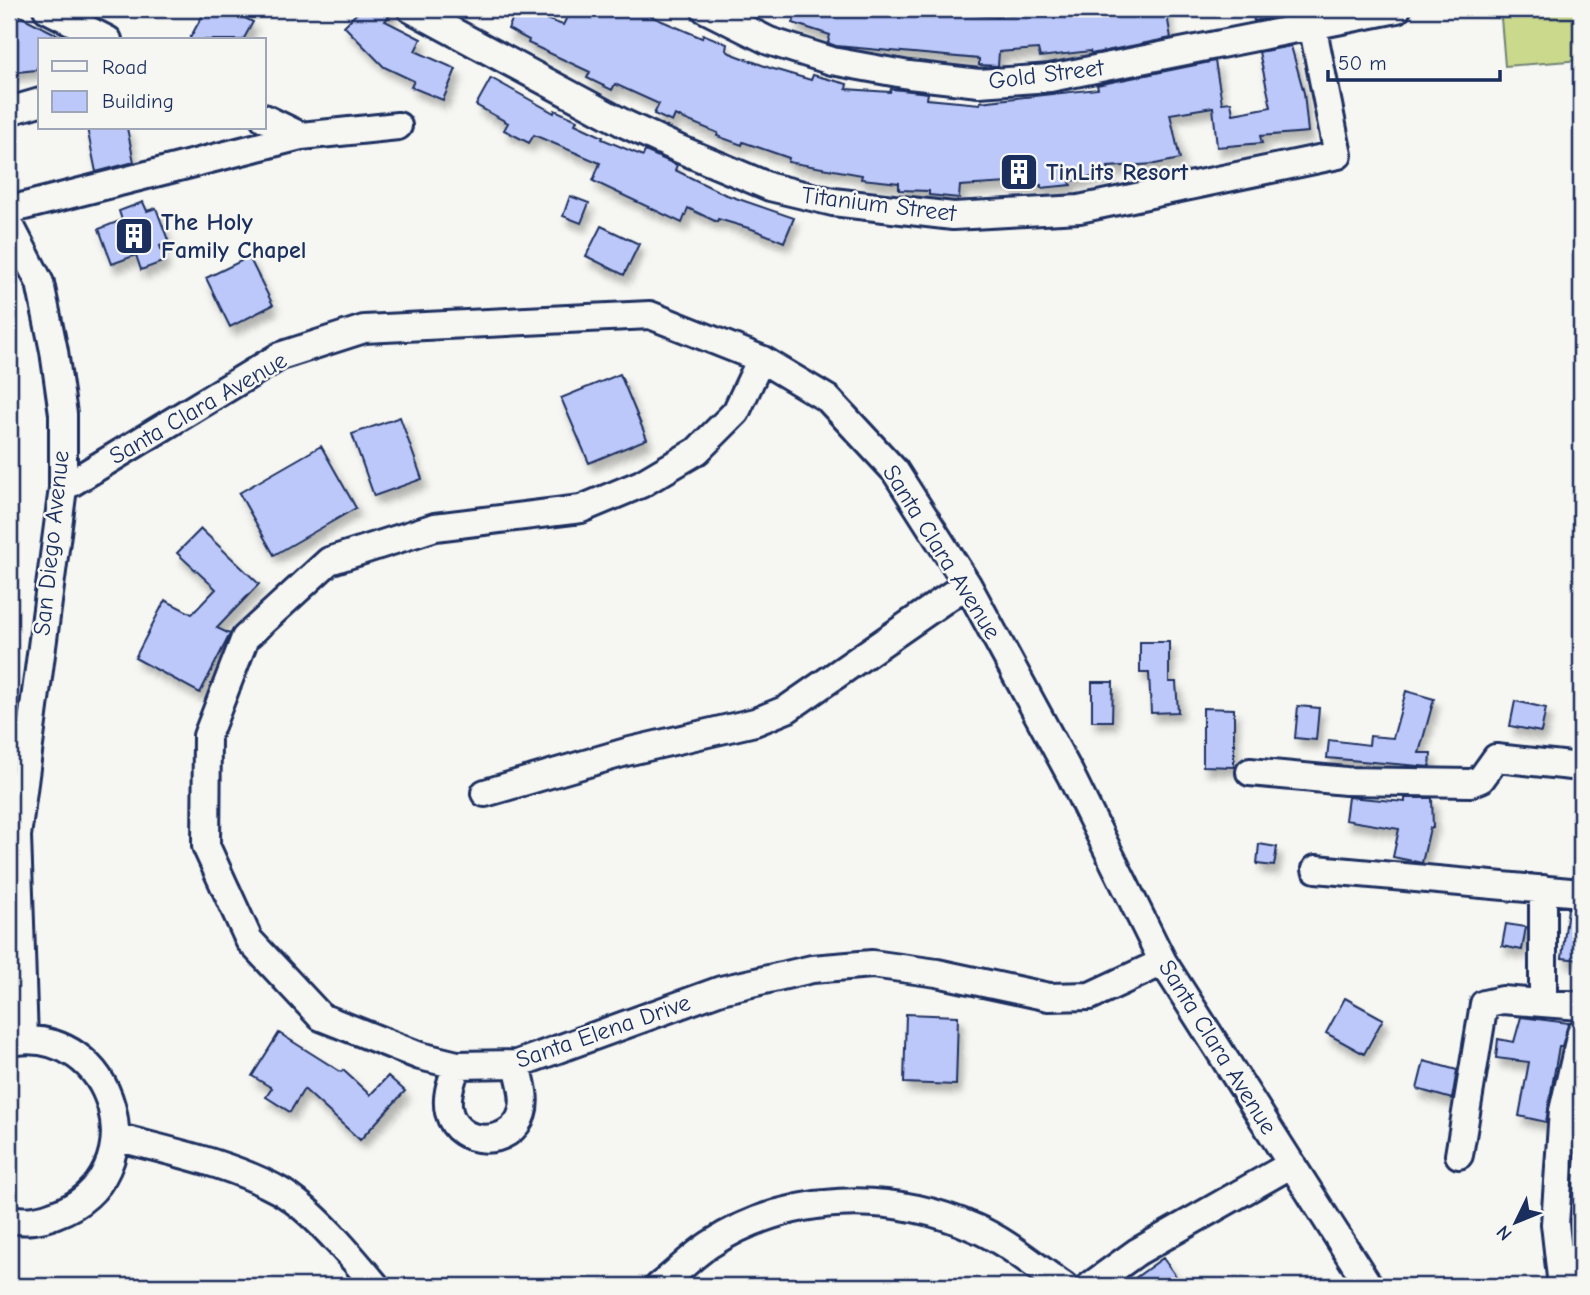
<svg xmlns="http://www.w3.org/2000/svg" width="1590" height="1295" font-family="'Comic Neue',sans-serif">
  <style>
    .green { fill: #cad98c; stroke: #728475; stroke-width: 2 }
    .building { fill: #bcc8f9; stroke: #1b2f5e; stroke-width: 2; filter: url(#shadow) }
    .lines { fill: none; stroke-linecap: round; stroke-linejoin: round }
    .minor-casing { stroke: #1b2f5e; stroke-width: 32 }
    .minor { stroke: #f6f6f2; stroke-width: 26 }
    .labels { text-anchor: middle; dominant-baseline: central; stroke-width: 5; stroke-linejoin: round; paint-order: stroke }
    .street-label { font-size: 24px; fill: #1b2f5e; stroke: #f6f6f2 }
    .poi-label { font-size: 24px; font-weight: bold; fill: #1b2f5e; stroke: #f6f6f2; text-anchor: start }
  </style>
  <defs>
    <filter id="shadow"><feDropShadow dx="4.5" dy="8" stdDeviation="3.5" flood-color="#0004"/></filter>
  </defs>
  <rect width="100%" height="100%" fill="#f6f6f2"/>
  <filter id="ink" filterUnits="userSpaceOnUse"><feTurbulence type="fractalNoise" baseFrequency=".0143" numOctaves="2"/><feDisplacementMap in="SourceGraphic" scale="14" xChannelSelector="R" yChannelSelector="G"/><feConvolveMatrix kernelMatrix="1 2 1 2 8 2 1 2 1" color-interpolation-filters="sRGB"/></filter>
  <g filter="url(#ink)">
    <path class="green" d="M1581 11V60L1505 66 1501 18Z"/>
    <path class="building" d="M206 9H227L253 22 243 40H189Z
      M361 9H395L385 21 421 39 415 51 456 69 443 100 411 87 414 81 384 67 344 26Z
      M517 9 563 25 571 9H651L648 15 702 38 703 34 727 44 726 50 730 53 770 68 811 80 813 75 847 84 846 89 890 92 891 89 902 90 928 93 927 99 980 104V102L1098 89 1097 85 1215 61 1222 103 1231 102 1233 114 1271 107 1259 52 1291 46 1304 93 1308 132 1260 136 1262 143 1217 147 1213 107 1170 114 1180 159 1155 164 1108 167 1110 174 1070 181 1071 185 1041 188V185L1008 187V183L960 186 959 198 929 195V191L899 190V183L861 179 862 175 788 162 789 158 743 142 742 145 717 136 718 133 675 115 672 122 654 114 659 104 615 84 612 90 587 78 590 72 528 43 529 40 508 29Z
      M798 9H912L997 17 1077 9H1166L1171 38 1091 54 1090 51 1040 57 1038 49 999 52 998 66 979 65V59L836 46 828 43 830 35 793 23Z
      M1252 9H1283L1285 15 1254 21Z
      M14 13 68 40H40V61L36 70 9 73V23Z
      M491 78 554 113 555 110 577 120 575 124 603 137 602 139 643 156 645 151 677 165 675 170 724 194 794 218 784 242 752 229 718 219 717 222 688 208 682 223 593 181 600 163 534 135 529 143 504 130 508 123 476 105Z
      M87 128H127L134 162 96 172Z
      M570 196 589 203 581 223 563 216Z
      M143 202 147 211 156 208 169 243 160 246 165 261 141 270 136 255 112 264 99 229 122 220 119 211Z
      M601 226 639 244 624 275 586 256Z
      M249 257 273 305 230 327 206 278Z
      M620 374 647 439 589 463 561 398Z
      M400 417 422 479 374 496 352 434Z
      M321 446 356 508 274 555 239 493Z
      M201 529 259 584 217 628 230 634 200 693 135 658 165 600 192 614 216 589 177 553Z
      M1140 642H1169V682H1176L1178 712 1151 713 1149 673H1140Z
      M1092 682H1113L1112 721H1092Z
      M1406 691 1434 699 1419 753H1431L1430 767 1327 758 1329 740 1369 745 1370 736 1393 738Z
      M1515 701 1546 708 1541 732 1510 726Z
      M1298 706 1319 708 1316 740 1295 738Z
      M1203 708 1234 709V767L1203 766Z
      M1348 797 1405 802V798H1432L1433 828H1430L1422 863 1393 857 1399 829 1345 820Z
      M1259 844 1277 847 1274 866 1257 864Z
      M1568 908H1581V960L1562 958Z
      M1506 924 1526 927 1522 950 1502 946Z
      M1345 998 1383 1019 1364 1054 1326 1033Z
      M906 1014 958 1016 956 1085 904 1083Z
      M1521 1017 1569 1023 1562 1046H1559L1546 1122 1519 1116 1529 1062 1496 1058 1498 1039 1514 1042Z
      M279 1033 341 1072 343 1070 370 1095 388 1076 405 1091 360 1140 304 1089 290 1112 266 1097 272 1088 252 1076Z
      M1424 1061 1457 1070 1452 1099 1417 1089Z
      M1163 1258 1183 1286H1124Z"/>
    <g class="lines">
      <g class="minor-casing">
        <path id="minor" d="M47 9 108 40
          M411 9 625 124 677 148 770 187 833 202 953 216 1079 209 1338 155 1309 9
          M705 9 769 41 832 61 909 75 979 83 1050 78 1397 9
          M9 111 40 102
          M264 118 301 136 398 126
          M9 210 301 136
          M9 223 40 283 54 351 63 414V488L17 836 24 1039
          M761 359 736 412 697 451 641 484 581 509 435 527 329 561 245 638 207 736 206 846 249 940 321 1017 420 1056 457 1065 517 1064 721 990 812 969 872 964 937 973 1049 997 1090 996 1163 962
          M63 488 280 356 364 329 650 315 761 359 828 399 895 471 967 584 1070 774 1163 962 1369 1286
          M1250 772 1346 781 1471 783 1481 779 1496 758 1581 767
          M485 793 626 752 755 722 787 709 967 584
          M1316 869 1581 893
          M1543 889V1003
          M9 1042C116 1022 159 1176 56 1214 42 1220 24 1223 9 1218
          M457 1065C452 1080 445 1096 449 1112 458 1148 512 1147 522 1113 527 1098 520 1079 517 1064
          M116 1137C171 1152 230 1163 280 1191 314 1211 351 1256 376 1286
          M1459 1155 1484 1004 1502 1000 1581 1006
          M659 1286C676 1273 691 1257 709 1245 788 1193 889 1190 975 1228 1006 1241 1036 1267 1064 1286
          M1090 1286 1137 1252 1292 1164
          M1562 1286 1555 1224 1563 1111 1581 1033"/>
      </g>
      <use href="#minor" class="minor"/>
    </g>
  </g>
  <defs>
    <g id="building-square" transform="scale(2.0125)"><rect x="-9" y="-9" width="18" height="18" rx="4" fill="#1b2f5e" stroke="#f6f6f2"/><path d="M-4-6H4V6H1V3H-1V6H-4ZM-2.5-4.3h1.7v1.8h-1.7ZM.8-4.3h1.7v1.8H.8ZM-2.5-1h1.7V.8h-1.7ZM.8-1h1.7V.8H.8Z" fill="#fff"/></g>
  </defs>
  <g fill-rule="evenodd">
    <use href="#building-square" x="1019" y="172"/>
    <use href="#building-square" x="134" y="236"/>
  </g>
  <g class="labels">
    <g class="street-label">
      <text transform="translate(1046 74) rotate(-7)">Gold Street</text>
      <text transform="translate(879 204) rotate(7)">Titanium Street</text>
      <text transform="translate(198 408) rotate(-30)">Santa Clara Avenue</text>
      <text transform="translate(51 543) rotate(-84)">San Diego Avenue</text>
      <text transform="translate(942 552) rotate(58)">Santa Clara Avenue</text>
      <text transform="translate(603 1031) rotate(-19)">Santa Elena Drive</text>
      <text transform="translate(1218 1047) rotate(58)">Santa Clara Avenue</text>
    </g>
    <g class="poi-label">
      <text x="1046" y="172">TinLits Resort</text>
      <text x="161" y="222">The Holy<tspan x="161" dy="28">Family Chapel</tspan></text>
    </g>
  </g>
  <rect width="1590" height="1295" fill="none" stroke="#f6f6f2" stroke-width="35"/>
  <rect x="18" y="18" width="1555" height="1260" fill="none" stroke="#1b2f5e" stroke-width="2.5" filter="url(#ink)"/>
  <rect x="38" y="38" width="228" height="91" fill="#f6f6f2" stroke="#9ea6b7" stroke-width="2"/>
  <rect x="52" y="61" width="35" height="10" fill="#f6f6f2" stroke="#9ea6b7" stroke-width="2"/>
  <text x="102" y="74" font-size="21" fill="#1b2f5e">Road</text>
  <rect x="52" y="91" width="35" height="21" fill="#bcc8f9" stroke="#9ea6b7" stroke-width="2"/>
  <text x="102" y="108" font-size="21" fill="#1b2f5e">Building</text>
  <g transform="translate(1516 1222) rotate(227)" stroke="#f6f6f2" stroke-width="5" paint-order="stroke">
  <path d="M0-5L12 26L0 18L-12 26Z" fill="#1b2f5e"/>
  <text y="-10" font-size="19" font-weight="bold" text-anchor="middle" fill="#1b2f5e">N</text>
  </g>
  <path d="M1328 70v10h172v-10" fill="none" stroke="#1b2f5e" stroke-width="3.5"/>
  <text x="1338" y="70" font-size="21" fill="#1b2f5e" stroke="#f6f6f2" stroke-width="5" paint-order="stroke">50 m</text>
</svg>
